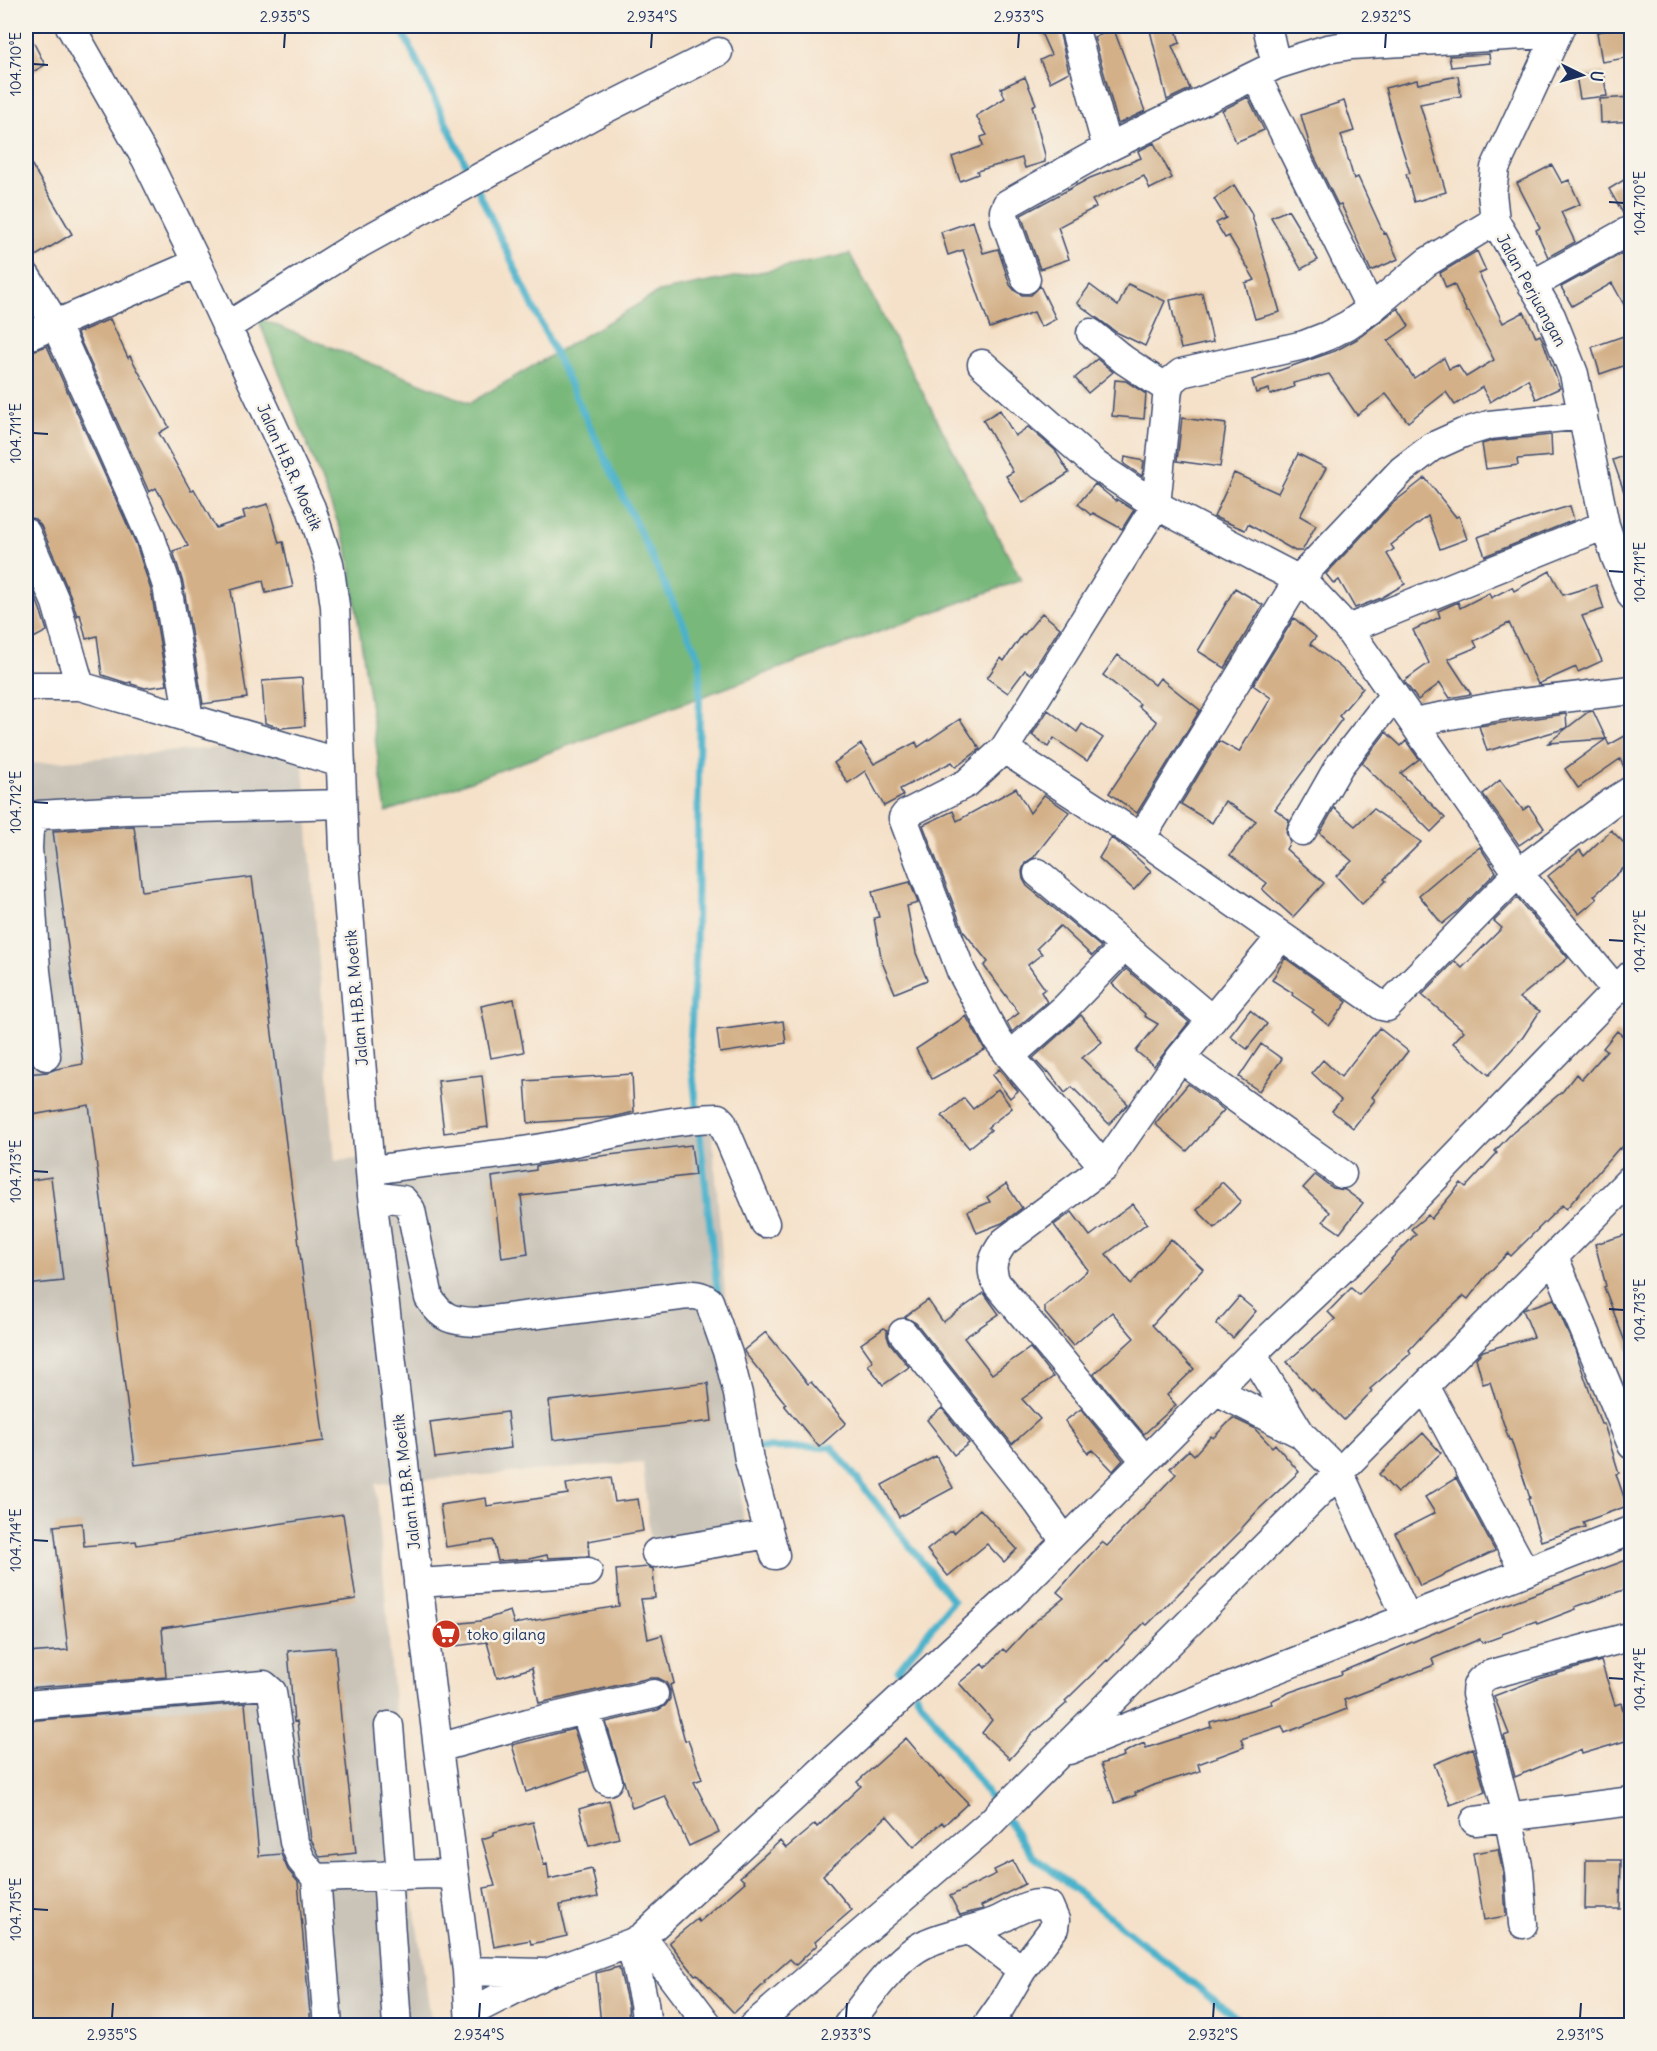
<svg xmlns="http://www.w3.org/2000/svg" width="1657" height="2051" font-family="Delius,sans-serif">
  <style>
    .industrial { fill: #c9c3b8 }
    .forest { fill: #78b87a; stroke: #4a746c; stroke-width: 1.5 }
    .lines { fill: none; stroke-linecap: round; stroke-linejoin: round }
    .stream { stroke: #4cb2cb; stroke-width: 7 }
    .building { fill: #d3b088 }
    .minor-casing { stroke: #3c4a6e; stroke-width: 31 }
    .minor { stroke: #fff; stroke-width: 28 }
    .ticks { fill: none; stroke: #1b2f5e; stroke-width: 2 }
    .labels { text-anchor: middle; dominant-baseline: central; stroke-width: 5; stroke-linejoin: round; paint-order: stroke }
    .street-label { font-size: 16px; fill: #1b2f5e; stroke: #f7f3e8 }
    .poi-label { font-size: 16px; fill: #1b2f5e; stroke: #f7f3e8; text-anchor: start }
    .neatline { fill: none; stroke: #1b2f5e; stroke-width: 2 }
    .ticks-label { font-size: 15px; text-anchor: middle; fill: #1b2f5e }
  </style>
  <rect width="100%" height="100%" fill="#f7f3e8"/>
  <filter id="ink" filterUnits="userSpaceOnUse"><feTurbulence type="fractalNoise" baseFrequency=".0167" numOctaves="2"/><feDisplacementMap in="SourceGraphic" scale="12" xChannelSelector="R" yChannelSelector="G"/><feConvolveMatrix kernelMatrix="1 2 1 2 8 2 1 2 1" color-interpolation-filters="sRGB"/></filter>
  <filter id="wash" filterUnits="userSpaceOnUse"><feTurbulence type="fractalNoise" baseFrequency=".008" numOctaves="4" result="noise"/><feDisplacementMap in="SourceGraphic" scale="24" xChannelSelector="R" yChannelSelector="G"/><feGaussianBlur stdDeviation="1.35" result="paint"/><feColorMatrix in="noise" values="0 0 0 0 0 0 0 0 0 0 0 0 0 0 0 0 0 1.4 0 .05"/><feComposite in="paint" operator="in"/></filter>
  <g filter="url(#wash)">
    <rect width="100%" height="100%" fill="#f5e1c9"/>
    <path class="industrial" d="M301 741 335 1161 712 1130 744 1530 650 1538 643 1462 376 1484 407 1860 432 2025 26 2026V764Z"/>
    <path class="forest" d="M850 254 1021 580 386 812 347 546 258 318 470 403 659 292Z"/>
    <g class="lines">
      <path class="stream" d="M400 26 471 175
        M477 188 700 659 696 955 690 1043 697 1113
        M699 1127 718 1298
        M753 1448 832 1447 953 1601 898 1670 908 1683
        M916 1694 997 1807
        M1006 1818 1033 1856 1247 2026"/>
    </g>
    <g id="blocks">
      <path class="building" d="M1038 26H1058L1069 72 1050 82 1040 60 1051 55Z
        M1149 26H1175L1180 43 1172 46 1190 89 1167 100Z
        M1629 26 1632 57 1602 62 1597 32Z
        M26 28 45 65 26 76Z
        M1114 30 1145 111 1118 124 1094 37Z
        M1489 54 1490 63 1451 67 1449 56Z
        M1603 72 1607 96 1580 99 1576 76Z
        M1458 76 1461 96 1420 104 1446 192 1414 202 1406 174 1410 173 1396 129 1385 88 1417 80 1418 84Z
        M1025 77 1036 104 1032 106 1045 155V162L1025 168 1022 158 977 171 978 174 960 181 952 157 983 146 981 137 987 135 976 116 1005 98 1001 88Z
        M1248 97 1264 130 1236 142 1222 110Z
        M1632 97V121L1601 123 1600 99Z
        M1344 101 1354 131 1341 135 1354 179 1358 177 1384 234 1386 233 1398 259 1371 271 1341 204 1338 205 1311 150 1301 115Z
        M1154 143 1172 178 1150 189 1144 176 1092 200 1096 207 1058 227 1069 259 1040 269 1021 215 1090 178 1141 158 1138 151Z
        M26 155 72 234 29 260H26Z
        M1552 165 1562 183 1569 180 1580 204 1561 212 1575 242 1548 257 1536 230 1540 228 1517 183Z
        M1632 175V213L1624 215 1609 189Z
        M1234 185 1251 212 1280 312 1255 319 1245 283 1255 280 1229 236 1225 238 1216 223 1226 218 1214 199Z
        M1288 210 1318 260 1301 269 1271 217Z
        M973 221 983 253 998 249 1010 285 1015 291 1022 295H1031L1040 286 1056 319 1041 327 1034 312 990 328 963 250 948 255 941 232Z
        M1632 248V319L1612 283 1572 306 1561 287Z
        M1477 251 1486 271 1479 274 1503 323 1524 312 1536 337 1540 335 1543 341 1560 388 1536 399 1528 379 1490 402 1482 387 1455 405 1446 392 1408 422 1386 394 1357 415 1329 374 1293 383 1294 387 1270 395 1269 389 1256 393 1252 380 1335 351 1357 339 1398 308 1409 326 1388 341 1414 378 1444 358 1449 369 1458 365 1466 377 1494 360 1469 312H1467L1454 284 1446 288 1440 273Z
        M1128 284 1165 301 1145 346 1116 332 1077 303 1090 285 1118 306Z
        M1202 293 1213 342 1181 349 1170 300Z
        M110 319 128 358 130 356 169 427 159 433 191 491 194 489 216 528 245 518 243 511 268 504 279 543 283 542 293 587 266 593 263 581 231 590 247 698 203 704 183 583 173 551 188 546 156 488 149 492 77 333Z
        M1632 333V363L1600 374 1592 347Z
        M47 346 136 544 151 590 167 685 145 688 131 684V682L127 683 102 675 97 636 86 639 80 614 77 616 71 597 41 526 35 519 26 517V353Z
        M1097 359 1113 372 1088 393 1075 378Z
        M1115 380 1126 381 1146 394 1144 419 1112 416Z
        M1000 410 1015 436 1028 427 1055 450 1069 473 1023 503 1006 476 1013 472 983 420Z
        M1182 418 1226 424 1220 467 1177 461Z
        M1551 435 1552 456 1517 459 1518 465 1486 469 1482 444 1492 441Z
        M1632 453V506H1629L1613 460Z
        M1298 454 1326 468 1300 516 1316 525 1302 551H1295L1248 524 1245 530 1214 517 1234 473 1278 493Z
        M1125 457 1144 461 1142 476 1124 464Z
        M1425 478 1456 517 1459 516 1467 539 1440 549 1428 516 1391 545 1394 549 1387 554 1405 584 1381 598 1355 608 1339 580 1334 584 1326 574 1393 503Z
        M1095 484 1116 501V499L1134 510 1122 529 1093 513 1091 515 1078 504Z
        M1570 506 1574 520 1485 556 1478 537 1533 517Z
        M1550 571 1563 595 1596 585 1604 609 1582 616 1602 661 1578 672 1576 667 1538 684 1509 623 1474 641 1477 647 1448 659 1471 694 1450 698 1440 683 1418 700 1404 681 1429 663 1413 630 1440 617 1438 611 1458 602 1460 608 1489 593 1491 598 1512 587 1514 591Z
        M26 574 40 609 47 631 26 642Z
        M1235 588 1263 605 1225 668 1198 651Z
        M1042 613 1060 628 1031 674 1025 670 1008 693 987 678 1001 658 1004 661 1023 634 1024 635Z
        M1294 618 1316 637 1310 644 1339 666 1363 688 1339 716 1342 719 1275 809 1289 820 1286 832 1290 842 1286 849 1324 883 1293 917 1262 889 1267 883 1230 855 1256 821 1225 801 1212 823 1181 804 1219 741 1239 752 1271 698 1253 685Z
        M1118 655 1155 685 1160 678 1200 710 1137 813 1109 793 1157 722 1138 706 1140 704 1103 675Z
        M302 678 305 726 281 728 265 723 262 681Z
        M1048 710 1077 732 1082 724 1103 738 1087 761 1054 738 1048 747 1032 735Z
        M1593 711 1609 745 1632 732V774L1628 775 1620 759 1578 788 1565 769 1606 739 1548 743 1567 728 1487 751 1479 726 1566 714 1567 728 1588 712Z
        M960 719 980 749 956 767 952 762 900 789 903 796 884 806 865 771 848 783 834 763 861 744 874 764 916 742 918 747Z
        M1386 732 1401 746 1406 741 1419 759 1401 773 1445 818 1431 832 1362 763Z
        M1500 780 1523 810 1529 806 1544 828 1519 845 1483 794Z
        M1016 788 1030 813 1044 795 1069 812 1034 857 1025 863 1022 871 1023 879 1027 886 1101 947 1092 956 1060 926 1037 948 1042 954 1028 965 1045 989 1041 992 1047 1002 1012 1032 1007 1022 1019 1013 984 966 988 962 964 932 923 825 953 811 957 821Z
        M1334 808 1355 826 1373 809 1421 842 1384 879 1386 881 1362 904 1336 876 1352 861 1320 833Z
        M134 826 142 891 252 877 324 1441 135 1465 89 1105 26 1116V1074L48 1072 56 1069 83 1064 53 831Z
        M1611 830 1632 851V860L1594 896 1597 899 1579 914 1548 876 1580 850 1584 856Z
        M1111 838 1125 847 1151 871 1134 890 1099 858Z
        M1480 847 1496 872 1457 912 1442 924 1419 895 1456 864Z
        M910 882 918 903 907 906 916 953 927 980 895 993 882 962 874 918 879 917 872 892Z
        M1517 898 1568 958 1519 998 1540 1011 1523 1037 1489 1075 1453 1043 1464 1031 1422 995 1455 961 1462 968 1502 928 1494 921Z
        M1285 958 1347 1002 1329 1026 1312 1012 1314 1010 1292 995 1293 993 1272 980Z
        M1126 969 1189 1022 1154 1066 1136 1051 1158 1024 1144 1016 1145 1014 1112 984Z
        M514 999 524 1052 491 1058 481 1006Z
        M1250 1010 1267 1024 1247 1049 1230 1036Z
        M1081 1015 1102 1042 1082 1058 1128 1104 1109 1124 1072 1087 1065 1093 1048 1071 1046 1072 1033 1058Z
        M966 1016 985 1050 932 1079 916 1049Z
        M783 1021 786 1043 720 1053 717 1030Z
        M1379 1028 1408 1051 1372 1097 1375 1100 1353 1128 1332 1111 1341 1100 1312 1073 1323 1060 1341 1077Z
        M1617 1031 1632 1044V1138L1620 1149 1619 1148 1566 1209 1562 1205 1511 1256 1508 1253 1485 1277 1468 1299 1464 1296 1431 1326 1409 1350 1411 1353 1370 1389 1372 1391 1344 1420 1313 1389 1312 1390 1287 1362 1335 1319 1328 1312 1351 1288 1359 1295 1392 1260 1391 1259 1416 1234 1411 1229 1428 1215 1431 1219 1461 1183 1466 1187 1497 1153 1495 1151 1511 1134 1563 1091 1576 1074 1582 1079 1607 1051 1603 1048Z
        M1261 1044 1282 1059 1259 1091 1239 1077Z
        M999 1069 1018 1091 1010 1098 992 1075Z
        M632 1074 634 1112 613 1117 528 1123 525 1081Z
        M482 1076 488 1127 444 1133 438 1081Z
        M1188 1084 1224 1110 1187 1151 1155 1124Z
        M998 1089 1012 1108 988 1127 991 1130 969 1148 942 1116 964 1098 973 1109Z
        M691 1145 695 1175 521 1196 528 1254 502 1258 492 1177 536 1170V1166L576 1159Z
        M1315 1175 1333 1188 1345 1190 1363 1203 1340 1233 1323 1221 1330 1212 1303 1188Z
        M51 1177 63 1281 26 1285V1181Z
        M1222 1182 1241 1201 1215 1228 1197 1210Z
        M1006 1184 1022 1208 1002 1223 977 1233 968 1211 990 1202 987 1197Z
        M1133 1204 1147 1223 1106 1254 1131 1284 1171 1239 1203 1269 1152 1325 1194 1369 1167 1395 1176 1405 1144 1434 1094 1374 1134 1338 1112 1312 1073 1346 1045 1313V1306L1088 1270 1054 1225 1072 1212 1090 1236Z
        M1632 1233V1352H1629L1604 1287 1606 1286 1595 1244Z
        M984 1293 999 1314 964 1338 992 1374 1030 1348 1053 1377 1022 1399 1040 1419 1012 1444 916 1323 905 1317 928 1300 943 1322Z
        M1239 1297 1256 1311 1233 1338 1216 1324Z
        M1554 1299 1575 1350 1601 1424H1604L1619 1473 1616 1474 1627 1506 1583 1522 1585 1527 1541 1541 1528 1499 1530 1498 1511 1440H1509L1490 1382 1483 1384 1476 1358 1483 1351 1534 1337 1523 1310Z
        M884 1328 887 1330V1336L890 1343 909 1367 883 1385 868 1365 873 1361 861 1344Z
        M766 1332 808 1384 811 1382 846 1423 819 1447 784 1405 786 1404 745 1353 744 1350Z
        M708 1383 712 1421 553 1440 549 1401Z
        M942 1408 969 1443 954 1455 927 1420Z
        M1081 1409 1123 1460 1113 1471 1093 1450 1088 1453 1065 1421Z
        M507 1412 511 1448 435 1458 430 1422Z
        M1233 1418 1254 1428 1272 1447 1275 1444 1299 1472 1258 1510 1241 1529 1242 1530 1147 1625 1144 1623 1108 1661 1107 1660 1065 1701 1067 1703 1032 1734 1010 1759 982 1733 992 1720 959 1683 982 1664 985 1668 1003 1649 1006 1652 1032 1624 1064 1598 1057 1592 1102 1542 1107 1546 1176 1474 1170 1468 1189 1450 1194 1455 1211 1436 1213 1438Z
        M1423 1433 1441 1453 1397 1493 1379 1474Z
        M936 1456 953 1488 899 1517 882 1485Z
        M611 1477 615 1502 638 1499 643 1531 588 1541 589 1556 548 1558 547 1555 529 1559 498 1561 493 1540 446 1547 440 1505 486 1498 487 1506 568 1494 566 1484Z
        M1456 1478 1495 1551 1420 1586 1395 1533 1435 1513 1425 1497Z
        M980 1509 1017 1549 1004 1562 987 1544 948 1576 927 1550 952 1530 954 1533Z
        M343 1514 356 1599 162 1628 166 1677 26 1688V1653L68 1650 54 1526 82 1523 84 1546 136 1541 137 1545Z
        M1632 1558V1587L1575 1607 1576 1609 1537 1624 1536 1621 1502 1633V1636L1482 1643 1480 1639 1432 1659 1434 1665 1344 1700 1347 1709 1285 1733 1282 1726 1241 1739 1244 1747 1198 1764 1200 1771 1151 1786 1135 1793 1136 1795 1115 1803 1101 1764 1124 1756 1123 1753 1144 1743 1146 1748 1211 1727 1210 1722 1272 1704 1271 1701 1290 1692 1342 1674 1341 1672 1472 1617Z
        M648 1567 653 1569 655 1598 641 1599 648 1639 662 1635 674 1683 670 1685 685 1741 688 1740 702 1779 694 1782 719 1832 689 1846 665 1796 632 1808 606 1722 658 1710 665 1706 670 1699V1691L666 1682 658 1678H650L539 1703 532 1668 497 1678 487 1642 447 1647 445 1625 480 1621 510 1611 514 1624 619 1606 616 1570Z
        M335 1647 341 1718 356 1853 320 1857 311 1840 297 1721 294 1722 288 1651Z
        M1601 1661 1615 1705 1621 1703 1632 1739 1582 1754 1581 1750 1515 1777 1504 1736 1509 1734 1494 1696 1538 1679Z
        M245 1703 259 1856 281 1854 288 1870 298 1882 311 2025H26V1721Z
        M574 1729 587 1771 526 1792 512 1745Z
        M906 1738 939 1777 941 1775 968 1803 944 1825 942 1822 914 1847 887 1816 823 1875 852 1910 815 1942 817 1945 796 1965 790 1959 764 1982 765 1983 734 2013 697 1974 695 1975 669 1942 697 1919 699 1922 745 1882 740 1877 780 1841 786 1848 815 1824 817 1827 861 1786 857 1782Z
        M1473 1748 1485 1792 1450 1805 1434 1764Z
        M609 1800 619 1838 589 1846 579 1809Z
        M533 1822 544 1865 547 1864 549 1879 592 1869 598 1897 560 1905 567 1936 531 1944 530 1940 494 1947 484 1888 495 1886 482 1839 494 1835V1832Z
        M1498 1849 1503 1873 1506 1916 1484 1920 1473 1853Z
        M1586 1860H1621L1620 1909H1585Z
        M1013 1861 1025 1884 981 1906 983 1909 960 1915 950 1896 996 1874 994 1870Z
        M619 1967 628 2006 629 2025H601L596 1973Z"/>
    </g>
  </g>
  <g filter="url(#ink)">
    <use href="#blocks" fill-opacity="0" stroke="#3c4a6e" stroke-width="1.5"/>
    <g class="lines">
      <g class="minor-casing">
        <path id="minor" d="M70 26 146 159 197 263 311 508 329 563 335 606 344 850 372 1196 438 1748 467 1971 470 2026
          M1074 26 1107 148
          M1267 26 1276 65
          M1561 26 1495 168 1492 193 1495 221 1551 316 1574 374 1605 525 1616 558 1632 596
          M1256 76 1371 309
          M26 276 55 323 151 538 167 586 189 719
          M1026 279 1005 220 1004 211 1007 204 1107 148 1276 65 1327 49 1351 45 1558 33
          M1532 285 1632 229
          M226 327 359 244 595 114 718 52
          M1091 333 1124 360 1168 389
          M26 337 197 263
          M982 364 1097 466 1156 505 1305 583 1348 629 1518 873 1615 989
          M26 533 56 603 80 686
          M1348 629 1605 525
          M26 686H80L341 763
          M1413 722 1504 705 1632 690
          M1004 749 1141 838 1382 1006 1387 1007 1518 873 1611 803 1632 790
          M1302 831 1339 766 1394 695
          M1141 838 1298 580 1402 470 1432 447 1463 433 1489 425 1583 415
          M1038 873 1212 1020
          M46 1056 36 971 28 848 29 829 39 815 125 810 342 804
          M1010 1056 1065 1008 1125 946
          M1180 1058 1342 1174
          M1104 1167 1010 1056 997 1039 961 971 903 818 906 814 967 783 1004 749 1156 505 1168 389 1171 381 1181 373 1304 345 1327 336 1348 325 1371 309 1427 262 1495 221
          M370 1171C427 1160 485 1158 542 1148 601 1139 658 1119 718 1118L722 1122 765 1223
          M372 1196 403 1200 411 1210 429 1298C442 1319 452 1321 476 1322L680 1296C691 1295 700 1293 709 1301L728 1354 738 1394 749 1460 775 1555
          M1554 1257 1632 1445
          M903 1333 1038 1503 1065 1541
          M1252 1354 1301 1434 1339 1472 1407 1618
          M1425 1386 1525 1572
          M1217 1391 1301 1434
          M1145 1460 997 1284C988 1268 994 1255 1004 1242L1104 1167 1180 1058 1281 937
          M656 1553 769 1534
          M418 1583 588 1572
          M26 1705 264 1685 272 1692 294 1842 301 1860 316 1878 328 2026
          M585 1710 608 1781
          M389 1726 401 1875
          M438 1748 528 1723 654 1694
          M1069 1750 1632 1530
          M1475 1821 1632 1801
          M387 1875 397 2026
          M316 1878 433 1874 454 1875
          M1523 1924 1519 1871 1508 1815 1476 1694C1476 1682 1481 1678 1492 1674L1632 1636
          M970 1930 1022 1970
          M642 1937 709 2026
          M631 1943 644 2003 647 2026
          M467 1971 542 1973
          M471 2012 547 1973 631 1943 642 1937 1010 1597 1252 1354 1397 1217 1632 974
          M753 2026 990 1823 1632 1178
          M847 2026C867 1999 897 1956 927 1943 948 1933 972 1931 994 1922 1010 1916 1032 1898 1049 1906L1055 1920 1054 1928 1022 1970 1001 2006 987 2026"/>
      </g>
      <use href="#minor" class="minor"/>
    </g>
  </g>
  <path class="ticks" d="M284 48 285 33M651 48 652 33M1018 48 1019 33M1385 48 1386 33M33 64 48 65M1609 202 1624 203M33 433 48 434M1609 571 1624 572M33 802 48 803M1609 940 1624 941M33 1171 48 1172M1609 1309 1624 1310M33 1540 48 1541M1609 1678 1624 1679M33 1909 48 1910M112 2018 113 2003M479 2018 480 2003M846 2018 847 2003M1213 2018 1214 2003M1580 2018 1581 2003"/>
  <defs>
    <g id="supermarket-disc" transform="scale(1.5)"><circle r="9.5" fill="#c8321e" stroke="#f7f3e8"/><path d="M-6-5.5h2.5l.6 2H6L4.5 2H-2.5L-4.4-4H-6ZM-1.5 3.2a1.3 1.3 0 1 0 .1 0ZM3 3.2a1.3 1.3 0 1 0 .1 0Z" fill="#fff"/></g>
  </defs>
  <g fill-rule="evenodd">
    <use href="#supermarket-disc" x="446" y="1634"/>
  </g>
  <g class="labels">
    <g class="street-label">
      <text transform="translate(1532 290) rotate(61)">Jalan Perjuangan</text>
      <text transform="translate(290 467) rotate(66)">Jalan H.B.R. Moetik</text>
      <text transform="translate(356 998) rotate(-95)">Jalan H.B.R. Moetik</text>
      <text transform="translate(406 1482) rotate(-97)">Jalan H.B.R. Moetik</text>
    </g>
    <g class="poi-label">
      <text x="467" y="1634">toko gilang</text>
    </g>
  </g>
  <rect width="1657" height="2051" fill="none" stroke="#f7f3e8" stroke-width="66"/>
  <g transform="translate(1582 75) rotate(95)" stroke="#f7f3e8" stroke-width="4.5" paint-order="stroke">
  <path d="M0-4.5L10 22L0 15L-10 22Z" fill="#1b2f5e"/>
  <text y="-9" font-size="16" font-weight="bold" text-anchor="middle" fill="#1b2f5e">U</text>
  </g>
  <rect x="33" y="33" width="1591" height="1985" class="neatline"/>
  <g class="ticks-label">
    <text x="285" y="22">2.935°S</text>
    <text x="652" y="22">2.934°S</text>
    <text x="1019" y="22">2.933°S</text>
    <text x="1386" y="22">2.932°S</text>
    <text transform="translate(16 64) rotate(-90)" y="5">104.710°E</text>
    <text transform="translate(1640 203) rotate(-90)" y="5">104.710°E</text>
    <text transform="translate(16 433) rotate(-90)" y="5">104.711°E</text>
    <text transform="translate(1640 572) rotate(-90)" y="5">104.711°E</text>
    <text transform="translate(16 802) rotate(-90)" y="5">104.712°E</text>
    <text transform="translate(1640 941) rotate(-90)" y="5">104.712°E</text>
    <text transform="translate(16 1171) rotate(-90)" y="5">104.713°E</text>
    <text transform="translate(1640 1310) rotate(-90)" y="5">104.713°E</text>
    <text transform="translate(16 1540) rotate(-90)" y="5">104.714°E</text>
    <text transform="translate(1640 1679) rotate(-90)" y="5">104.714°E</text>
    <text transform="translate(16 1909) rotate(-90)" y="5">104.715°E</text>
    <text x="112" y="2040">2.935°S</text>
    <text x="479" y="2040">2.934°S</text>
    <text x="846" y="2040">2.933°S</text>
    <text x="1213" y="2040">2.932°S</text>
    <text x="1580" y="2040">2.931°S</text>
  </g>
</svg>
